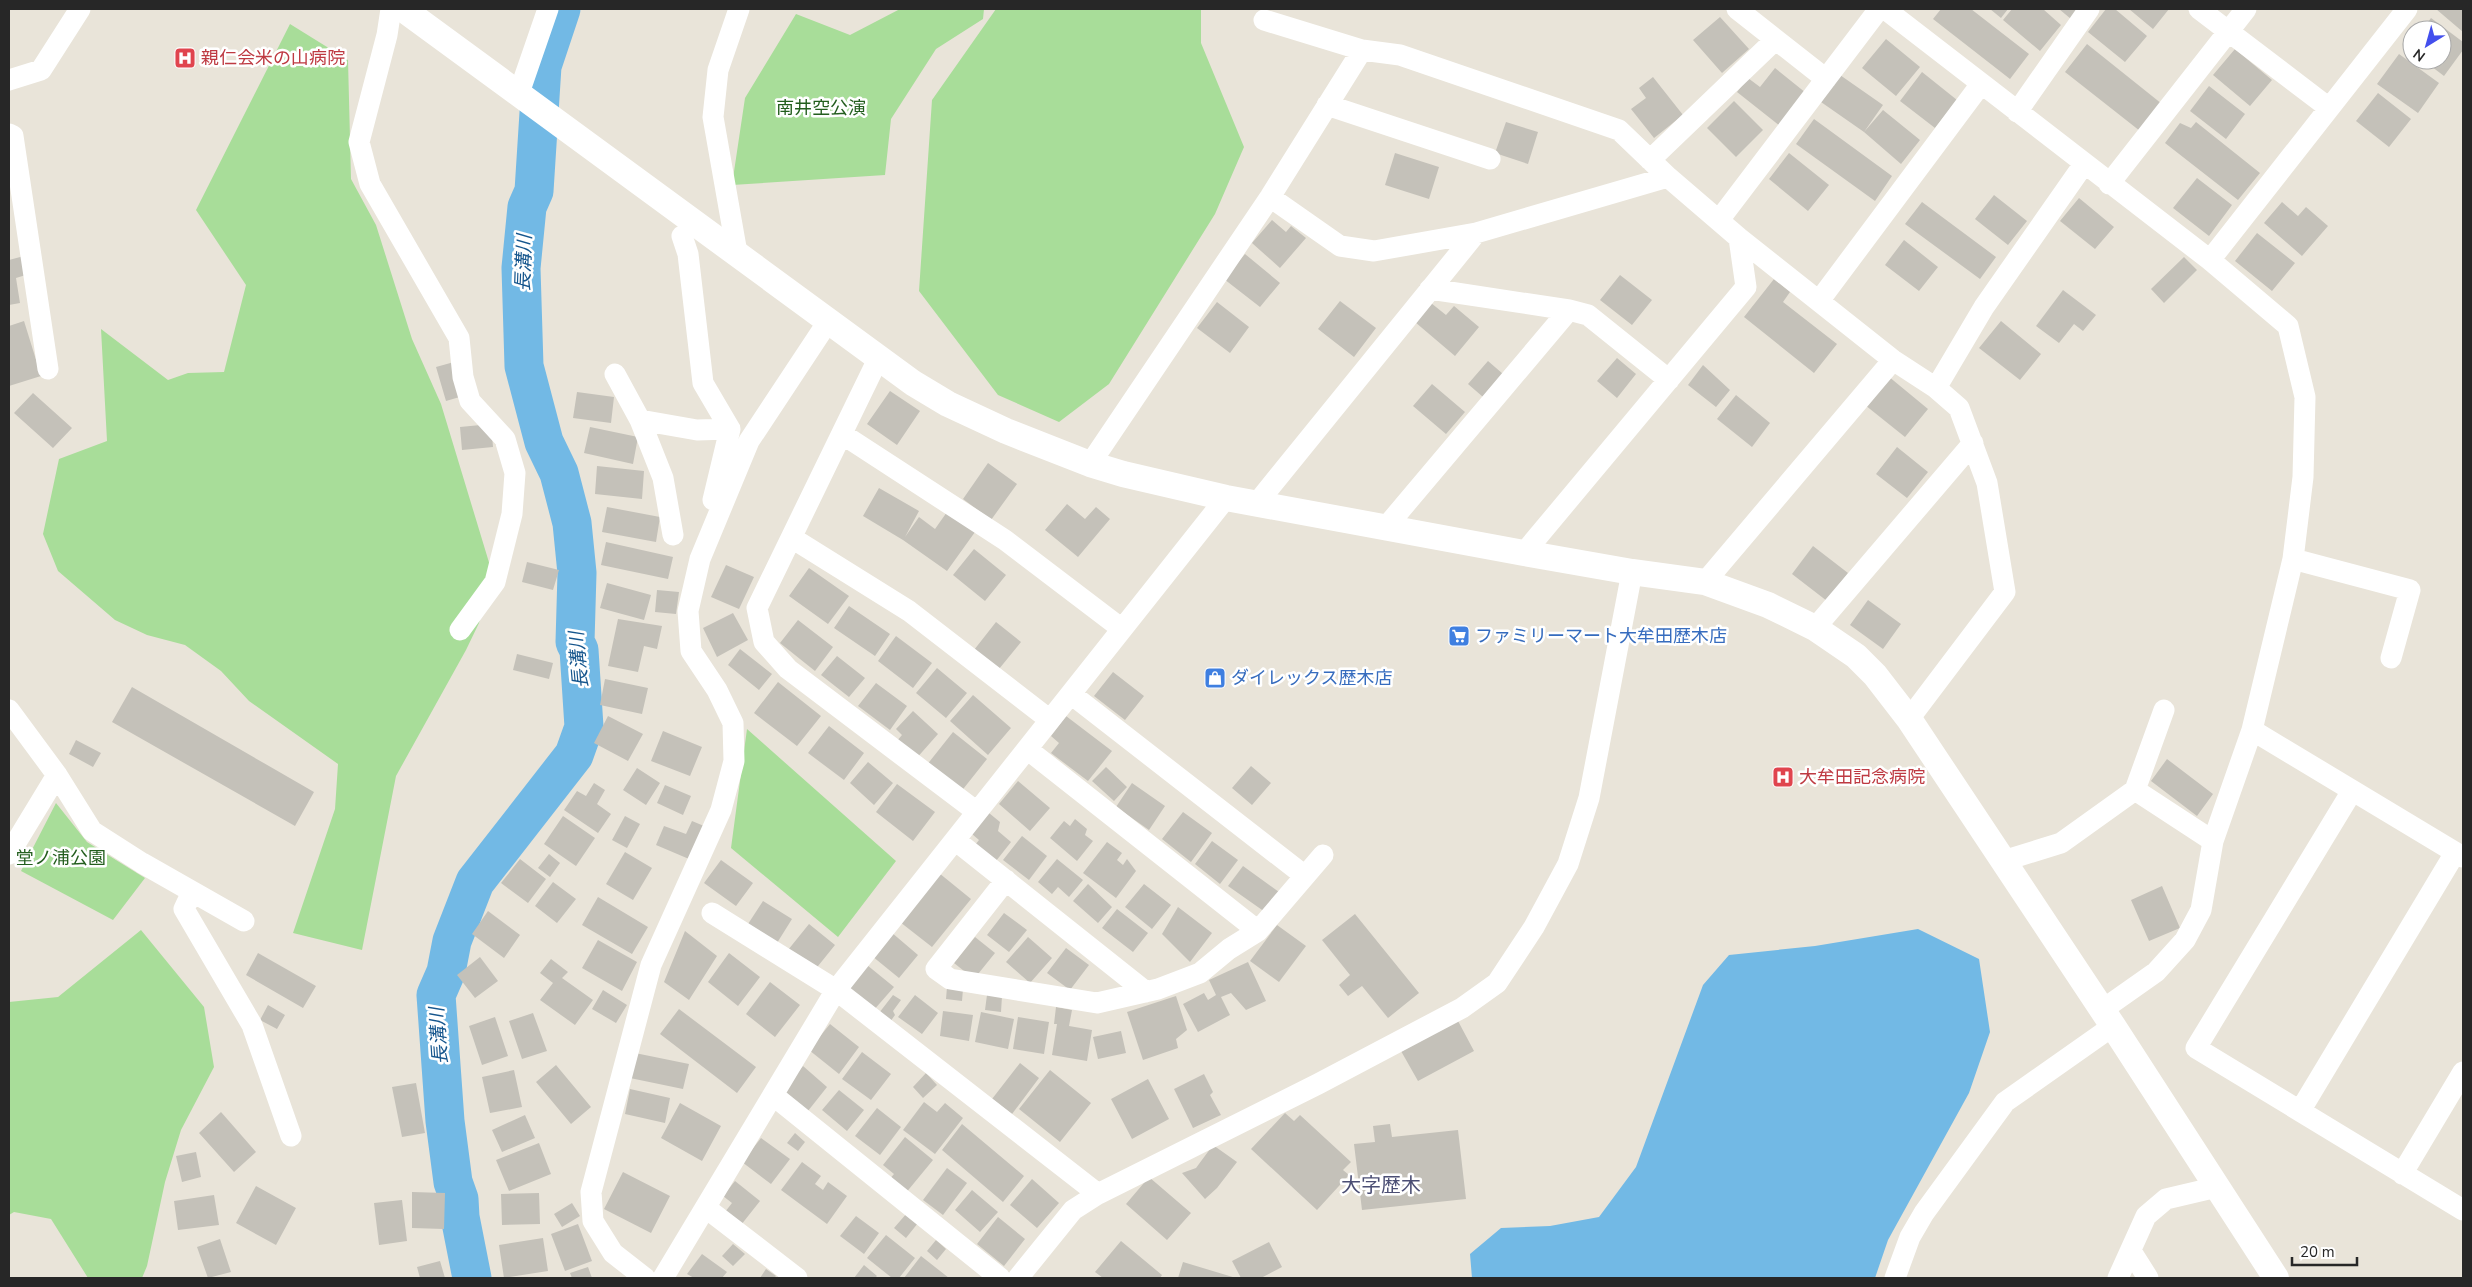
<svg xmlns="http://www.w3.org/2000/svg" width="2472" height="1287" font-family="'Nunito Sans','Noto Sans JP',sans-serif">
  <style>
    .green { fill: #a8dd99 }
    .water { fill: #72b9e5 }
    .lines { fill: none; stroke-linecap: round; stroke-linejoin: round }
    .river { stroke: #72b9e5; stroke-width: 39 }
    .building { fill: #c4c1b9 }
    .minor { stroke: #fff; stroke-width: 21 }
    .tertiary { stroke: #fff; stroke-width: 26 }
    .labels { text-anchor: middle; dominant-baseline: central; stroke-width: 5; stroke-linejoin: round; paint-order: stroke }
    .health-label { font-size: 18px; fill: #be3a42; stroke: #fff; text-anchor: start }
    .park-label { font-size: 18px; fill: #235e1e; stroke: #fff }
    .shop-label { font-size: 18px; fill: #366cbe; stroke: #fff; text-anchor: start }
    .water-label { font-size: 19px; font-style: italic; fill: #16568d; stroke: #fff }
    .quarter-label { font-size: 20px; fill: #4b4e74; stroke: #fff }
  </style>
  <rect width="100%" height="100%" fill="#e9e4d9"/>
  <path class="green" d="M900 9H984L983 19 936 49 891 119 885 175 732 185 745 98 796 14 850 35Z
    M996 9H1201V43L1244 147 1215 214 1109 384 1059 422 998 395 919 291 932 100Z
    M290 24 348 60 351 179 376 225 412 339 441 404 491 569 479 623 466 650 396 776 362 950 293 933 335 809 338 764 249 701 221 671 185 645 147 635 115 620 58 571 43 534 59 459 107 441 101 329 168 380 188 373 224 372 246 285 196 210Z
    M747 729 896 861 838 937 731 848Z
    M56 803 87 842 145 878 113 920 21 871Z
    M141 930 204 1007 214 1067 181 1130 165 1182 147 1266 142 1278H88L51 1219 14 1212 9 1215V1002L58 997Z"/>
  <path class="water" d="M1918 929 1979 959 1990 1032 1969 1093 1888 1240 1875 1278H1472L1470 1254 1501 1228 1550 1226 1599 1217 1636 1167 1703 985 1729 955 1815 946Z"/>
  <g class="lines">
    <path class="river" d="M472 1278 460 1217 459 1199 453 1182 445 1121 436 995 446 972 452 941 475 882 574 755 584 727 579 650 575 642 577 573 572 523 559 473 544 442 524 366 521 268 527 207 534 191 542 66 561 9"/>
  </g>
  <path class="building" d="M1941 9H1971L2029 54 2010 79 1933 19Z
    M1990 9H2008L2001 18Z
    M2012 9H2043L2061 25 2040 51 2003 20Z
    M2059 9H2079L2071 19Z
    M2106 9H2115L2147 36 2125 62 2088 32Z
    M2129 9H2169L2153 29Z
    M2436 9H2463V32Z
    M1720 17 1749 49 1722 73 1693 40Z
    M2431 18 2463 42V50L2444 76 2423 60H2442V30H2422Z
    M1886 39 1920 67 1896 96 1862 68Z
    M2087 44 2162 104 2140 131 2065 72Z
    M2235 49 2272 80 2250 106 2213 75Z
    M2399 54 2439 83 2418 113 2377 84Z
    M1775 68 1806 93 1780 126 1737 92 1748 78 1760 87Z
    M1922 72 1957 100 1935 128 1900 101Z
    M1840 75 1883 105 1864 132 1883 110 1920 140 1901 164 1864 132 1821 102Z
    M1653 77 1683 115 1654 138 1631 109 1646 98 1639 88Z
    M2209 86 2245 114 2226 139 2190 111Z
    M2378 93 2411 119 2389 147 2356 121Z
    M1734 101 1763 130 1736 157 1707 128Z
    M1814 119 1892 176 1875 201 1796 144Z
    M1506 122 1538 132 1528 164 1495 153Z
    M2196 122 2260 173 2238 200 2165 143 2180 123 2191 128Z
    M1395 153 1439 167 1429 199 1385 185Z
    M1789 153 1829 185 1808 211 1769 179Z
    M2197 178 2232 205 2209 236 2173 208Z
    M1994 195 2027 221 2008 245 1975 219Z
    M2079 198 2114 227 2095 249 2060 221Z
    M1922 202 1996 257 1980 279 1905 224Z
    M2282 202 2298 216 2306 207 2328 226 2302 256 2264 223Z
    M1272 220 1286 232 1291 226 1306 238 1280 268 1252 243Z
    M2257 233 2295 263 2272 291 2235 261Z
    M1904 240 1938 267 1919 291 1885 265Z
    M1245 254 1280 283 1260 307 1224 279Z
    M24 256 29 274 16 278 20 303 9 305V260Z
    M2184 257 2197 270 2164 303 2151 289Z
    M1620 275 1652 300 1632 325 1600 300Z
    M1774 279 1790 292 1783 302 1837 344 1814 373 1744 317Z
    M2063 290 2096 315 2083 331 2074 324 2059 343 2036 326Z
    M1340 301 1376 328 1354 357 1318 329Z
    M1217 302 1249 327 1230 353 1197 328Z
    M1431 303 1446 315 1454 306 1479 327 1455 356 1415 322Z
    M24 321 41 376 9 386V326Z
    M2001 321 2041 354 2020 380 1979 348Z
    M1617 358 1636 374 1617 398 1597 381Z
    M1488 361 1503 374 1483 397 1468 384Z
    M454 362 463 396 446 401 436 367Z
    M1703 365 1730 390 1716 407 1688 385Z
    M1888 376 1928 409 1905 437 1865 405Z
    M1432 384 1465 412 1446 434 1413 406Z
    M890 391 920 411 897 445 867 424Z
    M577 392 614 397 611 423 573 418Z
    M33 393 72 428 53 448 14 413Z
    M1736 395 1770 423 1752 447 1717 419Z
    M491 424 493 447 462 450 460 427Z
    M590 427 638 437 633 464 584 453Z
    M1897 447 1928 472 1907 498 1876 474Z
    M988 463 1017 484 991 520 963 499Z
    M597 466 644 471 642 499 595 494Z
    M879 488 919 511 905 537 919 517 935 529 947 512 975 532 947 571 903 540 863 516Z
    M1067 504 1085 519 1096 507 1110 519 1078 557 1045 530Z
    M607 507 660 517 656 542 602 532Z
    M606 542 673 557 668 579 601 565Z
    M1813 546 1848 573 1827 601 1792 574Z
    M974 549 1006 575 985 601 953 575Z
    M527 562 559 570 553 590 522 582Z
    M726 565 754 577 739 609 711 597Z
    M809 568 849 596 828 624 789 596Z
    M607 583 651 595 644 620 600 608Z
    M657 590 679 592 676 614 655 612Z
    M1868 600 1901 624 1883 649 1850 625Z
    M849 606 890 634 875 656 834 628Z
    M733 613 748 640 717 657 703 628Z
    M618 619 662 626 657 649 644 646 638 672 608 666Z
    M798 620 833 647 815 671 780 643Z
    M996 622 1021 642 999 669 974 650Z
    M896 636 932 663 913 688 878 661Z
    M740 649 772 674 759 690 728 665Z
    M517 654 553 663 549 679 513 670Z
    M837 656 865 678 849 697 821 675Z
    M937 668 967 693 946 718 916 693Z
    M1113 672 1144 696 1125 720 1094 696Z
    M605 679 648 688 642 714 600 705Z
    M778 682 821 716 797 746 754 713Z
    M876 683 907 706 890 730 858 706Z
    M132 687 314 792 295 826 112 722Z
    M973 695 1011 728 988 755 950 721Z
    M913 711 938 734 915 760 896 742 902 735 896 729Z
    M608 716 643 734 628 761 594 743Z
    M1066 716 1112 751 1088 781 1051 753 1059 743 1051 736Z
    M829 726 864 753 844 780 808 753Z
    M663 731 702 747 690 776 651 761Z
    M953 732 987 759 960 793 926 766Z
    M76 740 101 753 93 767 69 754Z
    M2167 759 2213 794 2197 816 2151 781Z
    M868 762 893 783 874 805 850 783Z
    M1251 766 1271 783 1252 805 1232 788Z
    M1106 767 1127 787 1114 801 1092 781Z
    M637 768 660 783 646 805 623 790Z
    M1018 781 1050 808 1030 831 999 804Z
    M594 783 605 790 597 804 611 814 598 833 564 810 577 791 586 796Z
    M1132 783 1165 806 1149 830 1116 807Z
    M897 784 935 812 913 841 876 812Z
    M665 785 691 796 683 815 657 803Z
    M1183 812 1212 833 1191 862 1162 839Z
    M989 813 1000 822 998 831 1011 842 996 861 975 845 979 840 972 834Z
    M563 816 595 838 576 866 544 844Z
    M625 816 640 824 627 848 612 840Z
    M1075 819 1087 829 1085 835 1093 841 1077 861 1050 838 1064 821 1070 826Z
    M692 821 704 826 689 859 656 845 664 826 686 834Z
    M1022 836 1047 856 1029 880 1003 860Z
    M1212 841 1238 860 1220 884 1195 864Z
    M1107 842 1122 853 1117 860 1123 865 1127 859 1136 871 1116 898 1083 873Z
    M625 852 652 868 633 900 606 884Z
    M549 854 560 863 550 877 538 868Z
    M520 859 546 879 528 903 501 883Z
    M1057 859 1083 880 1069 897 1058 887 1052 894 1038 882Z
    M721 860 753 883 736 906 704 883Z
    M1243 866 1279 892 1265 912 1228 886Z
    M939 873 971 899 932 947 900 922Z
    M553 882 576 899 557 923 535 906Z
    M1088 884 1112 907 1098 923 1073 901Z
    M1144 884 1171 905 1152 929 1125 907Z
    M2162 886 2180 928 2149 941 2131 900Z
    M598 897 648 927 632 954 582 925Z
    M763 901 792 919 777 943 748 924Z
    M1178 907 1212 933 1190 962 1162 934Z
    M1117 909 1148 933 1133 952 1102 928Z
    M488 911 520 935 504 958 472 934Z
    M1004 913 1027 930 1009 952 987 935Z
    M1355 914 1419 993 1388 1018 1362 986 1348 996 1339 985 1350 975 1322 940Z
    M809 924 835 945 814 971 788 950Z
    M1277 925 1306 946 1279 982 1250 961Z
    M685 931 717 956 689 1000 664 982Z
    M891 932 918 955 899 978 872 956Z
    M975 937 995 953 974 979 954 963Z
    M1028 937 1052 958 1030 983 1006 962Z
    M598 940 637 962 622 991 582 968Z
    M1066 948 1089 965 1070 990 1047 973Z
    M258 953 316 986 303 1008 246 975Z
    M729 953 760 977 738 1006 708 982Z
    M480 957 498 981 475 998 457 975Z
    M551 959 568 972 562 978 593 1000 575 1025 540 1000 553 983 540 973Z
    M1248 962 1266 1001 1246 1010 1231 993 1221 997 1230 1015 1198 1032 1183 1004 1204 993 1208 1000 1216 995 1209 980Z
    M867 965 894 987 873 1011 847 988Z
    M770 982 800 1005 775 1037 746 1014Z
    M947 987 963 989 962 1001 946 999Z
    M603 990 627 1005 616 1023 592 1009Z
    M893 995 901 1000 893 1011 895 1015 890 1022 879 1013Z
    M915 995 938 1013 922 1034 898 1017Z
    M987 995 1002 996 1001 1012 985 1010Z
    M1176 996 1187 1030 1176 1039 1178 1048 1143 1060 1127 1012Z
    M268 1005 285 1015 277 1029 260 1020Z
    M1056 1007 1072 1010 1069 1026 1092 1030 1087 1061 1052 1055 1057 1024H1054Z
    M679 1009 756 1067 737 1093 660 1034Z
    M943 1011 973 1015 969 1041 940 1036Z
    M981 1012 1014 1019 1008 1049 975 1042Z
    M533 1013 547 1051 522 1059 509 1021Z
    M495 1017 508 1056 482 1065 469 1026Z
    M1018 1017 1049 1022 1044 1054 1013 1049Z
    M1458 1021 1474 1051 1418 1081 1401 1051Z
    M830 1024 859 1047 839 1074 809 1050Z
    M1121 1031 1126 1053 1098 1059 1093 1037Z
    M862 1052 891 1074 871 1100 842 1079Z
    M635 1053 689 1064 683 1089 630 1078Z
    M1020 1063 1039 1078 1012 1114 992 1099Z
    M556 1065 591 1107 571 1124 536 1082Z
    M803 1066 827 1087 804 1116 779 1096Z
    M514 1070 522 1107 490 1113 482 1077Z
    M1050 1070 1091 1103 1060 1142 1019 1109Z
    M926 1073 937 1085 923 1098 913 1087Z
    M1204 1074 1213 1092 1210 1095 1221 1115 1193 1128 1174 1089Z
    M1148 1079 1169 1119 1132 1139 1111 1099Z
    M416 1083 425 1133 402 1137 392 1087Z
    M630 1089 670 1098 665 1123 625 1114Z
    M839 1090 864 1110 847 1131 822 1110Z
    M924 1102 937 1112 945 1103 963 1118 935 1154 903 1130Z
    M680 1103 721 1126 702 1161 661 1138Z
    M877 1108 901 1127 880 1155 855 1136Z
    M221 1112 256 1152 234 1172 199 1133Z
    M1285 1113 1294 1121 1300 1115 1351 1162 1343 1170 1349 1175 1317 1210 1251 1149Z
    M525 1115 535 1138 502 1152 492 1130Z
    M962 1124 1024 1176 1003 1202 942 1150Z
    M1390 1124 1392 1137 1458 1130 1466 1199 1362 1210 1354 1144 1375 1142 1373 1126Z
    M795 1133 805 1142 798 1151 787 1143Z
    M905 1137 933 1160 905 1194 888 1181 894 1174 883 1165Z
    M761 1138 790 1159 771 1184 742 1162Z
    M539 1143 551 1174 509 1191 496 1160Z
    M1213 1145 1237 1162 1217 1188 1205 1199 1182 1173 1196 1168Z
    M196 1152 201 1177 182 1182 176 1156Z
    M802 1162 821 1176 815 1184 823 1190 828 1182 847 1196 827 1224 781 1190Z
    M947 1168 967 1183 943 1215 923 1200Z
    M623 1172 670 1196 651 1233 604 1209Z
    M1149 1177 1191 1213 1167 1240 1126 1204Z
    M1032 1179 1059 1203 1037 1228 1010 1205Z
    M735 1181 760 1201 741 1225 725 1212 732 1203 723 1196Z
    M256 1186 296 1208 276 1245 236 1223Z
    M972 1190 998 1212 980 1232 955 1210Z
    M412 1192 445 1193 444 1229 412 1228Z
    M539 1193 540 1224 502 1225 501 1194Z
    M214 1195 219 1225 178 1230 174 1201Z
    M402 1200 407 1241 379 1245 374 1203Z
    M572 1203 580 1216 562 1227 554 1214Z
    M907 1213 918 1223 906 1238 894 1228Z
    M856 1216 879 1233 864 1254 840 1236Z
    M998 1217 1025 1239 1004 1266 977 1244Z
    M578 1224 592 1261 565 1271 551 1234Z
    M886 1235 915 1258 899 1278H892L867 1258Z
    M543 1238 548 1271 504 1278 499 1245Z
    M220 1239 231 1272 208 1278 197 1247Z
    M936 1240 946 1249 937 1260 927 1251Z
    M1121 1241 1162 1275 1160 1278H1103L1095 1272Z
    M1269 1242 1282 1267 1261 1278H1241L1232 1261Z
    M733 1244 745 1254 733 1266 722 1256Z
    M702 1254 727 1272 722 1278H694L687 1274Z
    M921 1256 949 1278H904Z
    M440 1261 445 1278H420L417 1267Z
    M1183 1262 1236 1278H1178Z
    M864 1265 877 1276 875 1278H854Z
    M588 1267 592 1278H572L570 1273Z
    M766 1269 776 1276 774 1278H760Z"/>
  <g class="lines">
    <path class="minor" d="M391 9 387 35 359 142 370 184 459 338 463 377 470 401 505 439 515 473 512 514 495 582 460 630
      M1737 9 1826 79
      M1885 9 2210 260 2288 326 2305 397 2303 477 2293 559 2252 730 2213 841 2201 910 2185 940 2156 972 2102 1010
      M2199 9 2329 108
      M1264 20 1362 50 1400 55 1619 130 1668 177 1739 238 1893 360 1936 388 1959 408 1987 483 2005 592 1909 719
      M9 80 41 70 80 9
      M519 93 548 9
      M1327 105 1490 159
      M2017 112 2089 9
      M9 134 13 136 48 369
      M1650 160 1775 40
      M2109 184 2246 9
      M1270 197 1340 246 1374 251 1476 233
      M1719 220 1879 9
      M682 236 688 254 703 383 730 429 713 500
      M737 253 713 117 718 70 739 9
      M2210 260 2407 9
      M1430 289 1569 310 1588 315 1669 380
      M1819 301 1981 84
      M879 357 757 608 764 642 788 669 977 812
      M615 374 640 420 663 478 673 535
      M1936 388 1984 307 2084 164
      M640 420 697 430 730 429
      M842 434 1005 540 1122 629
      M1090 464 1270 197 1362 50
      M1257 503 1476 233 1668 177
      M1386 527 1569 310
      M792 538 909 611 1050 720
      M1524 553 1746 287 1739 238
      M2293 559 2410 590 2391 658
      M1705 582 1893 360
      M1815 628 1973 443
      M1071 694 1305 876
      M9 710 57 775 92 831 142 863 244 921
      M2252 730 2463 857
      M1027 749 1258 931
      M2135 790 2164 710
      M2352 791 2196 1048 2463 1210
      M955 840 1146 992
      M9 854 57 775
      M2003 861 2061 843 2135 790 2213 841
      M1006 880 936 969 950 979 1097 1003 1158 989 1200 973 1229 949 1258 931 1323 855
      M192 892 184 909 252 1025 291 1136
      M712 913 836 990 1098 1194
      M774 1096 1000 1278
      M2300 1111 2455 853
      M2402 1174 2463 1072
      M706 1208 797 1278
      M2131 1251 2148 1278
      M645 1278 613 1253 593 1221 591 1192 651 965 721 810 734 761 733 723 717 690 691 651 688 611 700 559 749 441 829 320
      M663 1278 836 990 1226 498
      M1018 1278 1073 1210 1098 1194 1318 1084 1462 1008 1497 983 1534 927 1568 864 1589 798 1632 572
      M1895 1278 1910 1237 1924 1213 2005 1102 2113 1026
      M2118 1278 2146 1216 2166 1199 2217 1187"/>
    <path class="tertiary" d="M403 9 913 383 948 404 1006 431 1090 464 1123 474 1226 498 1524 553 1632 572 1705 582 1768 605 1815 628 1856 656 1875 675 1909 719 2113 1026 2276 1278"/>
  </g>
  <defs>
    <g id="hospital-square" transform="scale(1.125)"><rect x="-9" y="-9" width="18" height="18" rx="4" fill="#e0444e" stroke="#fff"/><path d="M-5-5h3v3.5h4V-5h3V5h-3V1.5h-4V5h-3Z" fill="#fff"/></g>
    <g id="supermarket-square" transform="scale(1.125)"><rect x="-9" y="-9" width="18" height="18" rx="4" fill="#3f7fe0" stroke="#fff"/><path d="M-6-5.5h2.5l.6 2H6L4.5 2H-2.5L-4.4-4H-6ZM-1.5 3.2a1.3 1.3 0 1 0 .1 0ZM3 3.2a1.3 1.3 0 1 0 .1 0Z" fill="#fff"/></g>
    <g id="shop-square" transform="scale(1.125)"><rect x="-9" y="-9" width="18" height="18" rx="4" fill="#3f7fe0" stroke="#fff"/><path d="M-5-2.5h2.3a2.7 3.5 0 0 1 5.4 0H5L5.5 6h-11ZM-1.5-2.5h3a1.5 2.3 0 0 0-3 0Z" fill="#fff"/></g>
  </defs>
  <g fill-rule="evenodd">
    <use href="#hospital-square" x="185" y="58"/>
    <use href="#supermarket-square" x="1459" y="636"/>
    <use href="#shop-square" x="1215" y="678"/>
    <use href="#hospital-square" x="1783" y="777"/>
  </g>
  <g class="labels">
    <g class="health-label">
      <text x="201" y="58">親仁会米の山病院</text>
      <text x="1799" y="777">大牟田記念病院</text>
    </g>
    <g class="park-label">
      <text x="821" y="108">南井空公演</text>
      <text x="61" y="858">堂ノ浦公園</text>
    </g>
    <g class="shop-label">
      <text x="1475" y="636">ファミリーマート大牟田歴木店</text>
      <text x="1231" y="678">ダイレックス歴木店</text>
    </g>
    <g class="water-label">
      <text transform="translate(524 263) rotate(-88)">長溝川</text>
      <text transform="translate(579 660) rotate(-95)">長溝川</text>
      <text transform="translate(439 1036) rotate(-94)">長溝川</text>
    </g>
    <g class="quarter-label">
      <text x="1381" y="1185">大字歴木</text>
    </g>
  </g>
  <rect width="2472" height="1287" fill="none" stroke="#272727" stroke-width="20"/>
  <g transform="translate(2427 45) rotate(217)"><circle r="24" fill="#ffffff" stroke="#a9a9a9"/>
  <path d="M0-4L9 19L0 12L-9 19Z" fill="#434fed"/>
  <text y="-8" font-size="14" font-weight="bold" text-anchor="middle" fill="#272727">N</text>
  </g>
  <path d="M2292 1257v8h65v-8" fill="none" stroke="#272727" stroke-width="2.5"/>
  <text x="2300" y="1257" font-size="15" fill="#272727" stroke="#ffffff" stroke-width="4" paint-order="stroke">20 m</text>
</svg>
